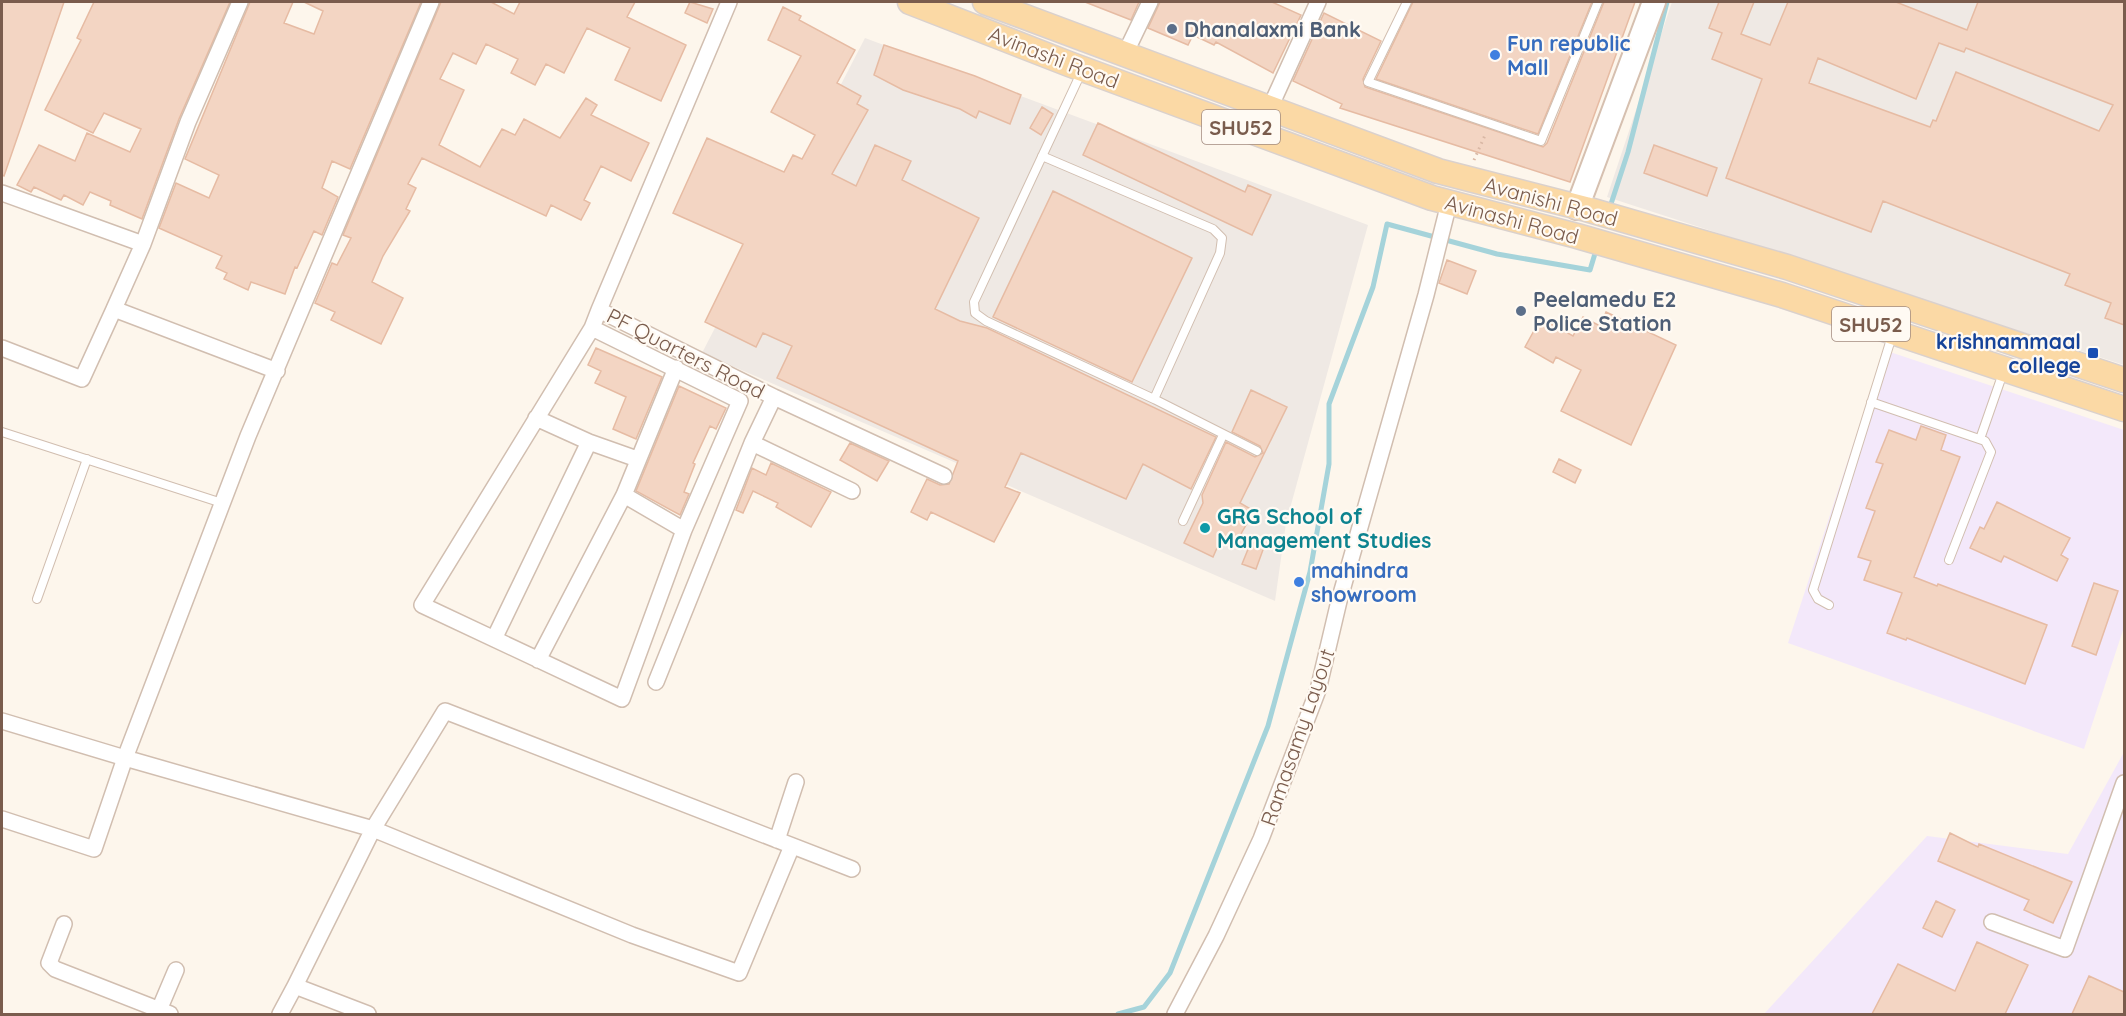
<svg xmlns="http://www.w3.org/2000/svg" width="2126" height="1016" font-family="Quicksand,sans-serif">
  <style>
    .industrial { fill: #efe9e4 }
    .education { fill: #f3e8fa }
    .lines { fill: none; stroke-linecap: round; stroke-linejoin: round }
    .stream { stroke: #a5d3da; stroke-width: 5 }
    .building { fill: #f3d5c3; stroke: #e6bba3; stroke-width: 1.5; fill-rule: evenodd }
    .lane-casing { stroke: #d1beb0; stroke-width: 10 }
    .street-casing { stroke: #d1beb0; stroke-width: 18 }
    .secondary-casing { stroke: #d6c0b0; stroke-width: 26 }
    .primary-casing { stroke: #dad1cd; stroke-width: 27 }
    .path { stroke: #d9b8a5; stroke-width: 3; stroke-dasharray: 1.5 4.5; stroke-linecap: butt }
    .lane { stroke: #fff; stroke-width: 8 }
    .street { stroke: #fff; stroke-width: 15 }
    .secondary { stroke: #fff; stroke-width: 22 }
    .primary { stroke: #fbd9a5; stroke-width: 24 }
    .service-dot { fill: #5c6f8a; stroke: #fffaf3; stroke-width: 2 }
    .shop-dot { fill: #3f7fe0; stroke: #fffaf3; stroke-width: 2 }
    .transit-dot { fill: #1a4fb4; stroke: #fffaf3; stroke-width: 2 }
    .culture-dot { fill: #0f9aa8; stroke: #fffaf3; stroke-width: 2 }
    .labels { text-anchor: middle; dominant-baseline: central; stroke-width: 4.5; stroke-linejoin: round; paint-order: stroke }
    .shield { fill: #fffaf3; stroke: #a28b7f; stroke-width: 1.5 }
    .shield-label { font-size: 20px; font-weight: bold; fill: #7a5c4d }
    .service-label { font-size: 21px; font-weight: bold; fill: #4e5e75; stroke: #fffaf3; text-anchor: start }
    .shop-label { font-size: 21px; font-weight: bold; fill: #366cbe; stroke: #fffaf3; text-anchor: start }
    .street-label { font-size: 21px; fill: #7a5c4d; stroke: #fffaf3 }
    .transit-label { font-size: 21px; font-weight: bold; fill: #164399; stroke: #fffaf3; text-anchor: end }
    .culture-label { font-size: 21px; font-weight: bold; fill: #0d838f; stroke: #fffaf3; text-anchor: start }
  </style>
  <rect width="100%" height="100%" fill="#fdf6ec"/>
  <path class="industrial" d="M1672 2H2124V365L1607 197Z
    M865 38 1368 225 1286 523 1275 601 702 353Z"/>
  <path class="education" d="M1884 350 2124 430V627L2084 749 1788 643Z
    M2124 752V1014H1764L1927 836 2068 854Z"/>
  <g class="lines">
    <path class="stream" d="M1609 210 1628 152 1667 2
      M1118 1014 1144 1007 1170 973 1268 726 1310 572 1329 464V404L1373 287 1387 224 1497 254 1590 270 1597 247"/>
  </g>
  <path class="building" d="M2 2H64L4 176 2 175Z
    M94 2H230L179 119 142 219 110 205 111 201 90 192 83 205 64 195 61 200 34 187 31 192 17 185 39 145 75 161 87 133 130 152 141 129 104 113 93 133 45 110 81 40 77 38Z
    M250 2H293L284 23 314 34 323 11 304 2H421L350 169 332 161 322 188 338 197 322 235 314 231 297 268 295 267 285 294 251 282 248 290 224 279 227 273 216 268 222 256 159 228 176 183 209 198 219 175 185 159Z
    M441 2H491L514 14 520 2H635L627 17 686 45 661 101 615 80 630 48 587 28 564 73 546 64 535 85 511 73 518 59 486 44 476 64 453 53 440 79 464 90 439 145 480 167 502 129 515 135 524 119 560 138 586 98 597 105 591 115 649 143 631 181 601 166 584 200 590 203 581 220 551 205 546 216 422 158 408 184 416 188 406 209 410 211 383 256 372 282 403 298 381 344 331 320 335 312 315 303 332 263 337 265 351 238 343 235Z
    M690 2 713 9 707 23 685 13Z
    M1085 2H1139L1131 20Z
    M1160 2H1272L1301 15 1273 73 1216 42 1214 45 1193 35 1188 45 1148 28Z
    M1413 2H1592L1538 134 1376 79Z
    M1604 2H1635L1570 182 1340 108 1342 104 1293 81 1324 13 1381 41 1363 79 1365 87 1543 147 1547 143Z
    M1719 2H1754L1741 34 1770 45 1788 2H1896L1967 30 1978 2H2124V325L2105 318 2111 303 2065 285 2070 274 1883 201 1871 232 1726 178 1762 79 1712 59 1722 33 1709 28ZM1939 43 1964 52 1966 48 2113 105 2099 131 1956 72 1936 121 1933 120 1930 127 1809 83 1818 58 1916 99Z
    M783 7 801 16 799 20 855 50 837 83 861 96 857 104 868 110 832 174 856 186 875 145 911 161 902 180 979 218 935 309 960 321 987 328 1216 437 1191 489 1143 464 1126 499 1021 453 1005 487 1020 493 994 542 931 512 927 520 911 512 927 479 940 485 949 484 958 461 777 378 792 346 763 333 756 347 705 322 743 244 673 213 707 138 784 172 793 155 802 159 815 135 771 112 801 56 768 40Z
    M884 45 975 76 1021 95 1010 124 979 111 976 118 960 109 903 90 874 75Z
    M1042 107 1053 114 1041 135 1030 128Z
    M1098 123 1245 192 1248 185 1271 195 1252 235 1083 155Z
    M1654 145 1717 168 1707 196 1644 173Z
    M1053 191 1192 258 1132 382 993 317Z
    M1447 260 1476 271 1467 294 1439 283Z
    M1606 312 1676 345 1631 445 1561 411 1581 370 1556 357 1553 363 1525 347 1541 318 1573 336 1583 317 1600 326Z
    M596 348 662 377 636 439 613 429 626 397 595 383 601 371 588 365Z
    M679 386 726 408 716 429 710 426 693 463 695 464 684 492 689 494 680 515 636 491Z
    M1251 390 1287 407 1240 503 1254 511 1234 546 1221 539 1213 557 1184 543 1203 503 1202 495 1226 442 1255 457 1263 453 1260 446 1232 432Z
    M1921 426 1946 435 1941 450 1960 457 1914 577 1937 586 1938 584 2047 625 2025 684 1907 638 1906 640 1887 633 1902 593 1864 580 1871 561 1858 557 1875 511 1866 508 1883 464 1876 462 1889 430 1916 440Z
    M850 443 889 461 877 481 840 460Z
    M1559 459 1581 470 1575 483 1553 472Z
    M771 463 831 492 811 527 776 507 778 503 753 491 743 513 736 510 752 468 766 475Z
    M1997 502 2070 538 2061 555 2068 559 2057 581 2004 556 2001 562 1970 548 1980 527 1984 529Z
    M1251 542 1264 547 1256 569 1242 564Z
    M2094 583 2118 591 2096 655 2072 646Z
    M1950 833 1978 847 1979 844 2072 882 2053 923 2024 910 2029 900 1938 861Z
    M1936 901 1955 910 1942 937 1923 928Z
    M1977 942 2028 965 2005 1014H1872L1898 964 1955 991Z
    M2089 976 2124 992V1014H2072Z"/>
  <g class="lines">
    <g class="lane-casing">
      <path id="lane" d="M1407 2 1368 82 1541 141 1598 2
        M1081 73 974 302 975 313 986 321 1154 399 1257 451
        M1042 156 1213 229 1222 238 1220 253 1154 399
        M1871 402 1985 441 1991 452 1949 560
        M2 432 222 503
        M1980 439 2003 373
        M1183 521 1223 435
        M37 599 87 459
        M1829 605 1818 599 1813 590 1892 336"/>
    </g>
    <g class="street-casing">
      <path id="street" d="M240 2 188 122 143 244 114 309 277 371
        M729 2 599 310 774 397 944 476
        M1125 54 1150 2
        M1269 110 1318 2
        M2 193 143 244
        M592 328 740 401 684 530 622 699 422 605 592 328 599 310
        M2 348 82 379 114 309
        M536 418 589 442 637 459
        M752 443 852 491
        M624 495 684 530
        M494 639 589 442
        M538 660 624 495 676 368
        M656 682 752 443 774 397
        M2 721 125 758 94 849 2 819
        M777 840 796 782
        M792 846 739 973 632 935 373 829 445 711 852 869
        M1992 922 2065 949 2124 783
        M64 924 49 963 55 969 170 1014
        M159 1010 176 970
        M280 1014 295 986
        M368 1014 295 986 373 829 125 758 248 436 431 2
        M1175 1014 1216 936 1261 839 1318 690 1339 601 1426 295 1449 203"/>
    </g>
    <g class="secondary-casing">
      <path id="secondary" d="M1577 208 1654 2"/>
    </g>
    <g class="primary-casing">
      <path id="primary" d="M910 2 1069 64 1432 198 1577 236 1782 295 2124 409
        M985 2 1438 171 1586 209 1787 267 2124 380"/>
    </g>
    <path class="path" d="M1474 160 1486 133"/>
    <use href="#lane" class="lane"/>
    <use href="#street" class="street"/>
    <use href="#secondary" class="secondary"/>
    <use href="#primary" class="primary"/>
  </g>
  <g class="service-dot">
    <circle cx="1172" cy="29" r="6"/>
    <circle cx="1521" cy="311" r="6"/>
  </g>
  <g class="shop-dot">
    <circle cx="1495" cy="55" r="6"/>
    <circle cx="1299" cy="582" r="6"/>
  </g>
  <rect class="transit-dot" x="2087" y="347" width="12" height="12" rx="3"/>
  <circle class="culture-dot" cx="1205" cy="528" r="6"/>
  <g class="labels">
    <g class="shield">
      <rect x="1202" y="110" width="78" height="34" rx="4.5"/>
      <rect x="1832" y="307" width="78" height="34" rx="4.5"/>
    </g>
    <g class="shield-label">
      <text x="1241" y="127">SHU52</text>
      <text x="1871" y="324">SHU52</text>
    </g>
    <g class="service-label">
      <text x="1184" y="29">Dhanalaxmi Bank</text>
      <text x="1533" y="299">Peelamedu E2<tspan x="1533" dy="24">Police Station</tspan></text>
    </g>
    <g class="shop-label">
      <text x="1507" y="43">Fun republic<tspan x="1507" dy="24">Mall</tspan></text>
      <text x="1311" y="570">mahindra<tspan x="1311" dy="24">showroom</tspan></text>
    </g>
    <g class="street-label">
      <text transform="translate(1054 57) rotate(21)">Avinashi Road</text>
      <text transform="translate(1551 201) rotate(15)">Avanishi Road</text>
      <text transform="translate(1512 219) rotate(15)">Avinashi Road</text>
      <text transform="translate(686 353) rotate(27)">PF Quarters Road</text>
      <text transform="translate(1297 737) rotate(-71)">Ramasamy Layout</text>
    </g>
    <g class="transit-label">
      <text x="2081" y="341">krishnammaal<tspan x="2081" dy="24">college</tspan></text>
    </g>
    <g class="culture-label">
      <text x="1217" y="516">GRG School of<tspan x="1217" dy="24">Management Studies</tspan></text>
    </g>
  </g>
  <rect width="2126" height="1016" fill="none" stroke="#7a5c4d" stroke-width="6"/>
</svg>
